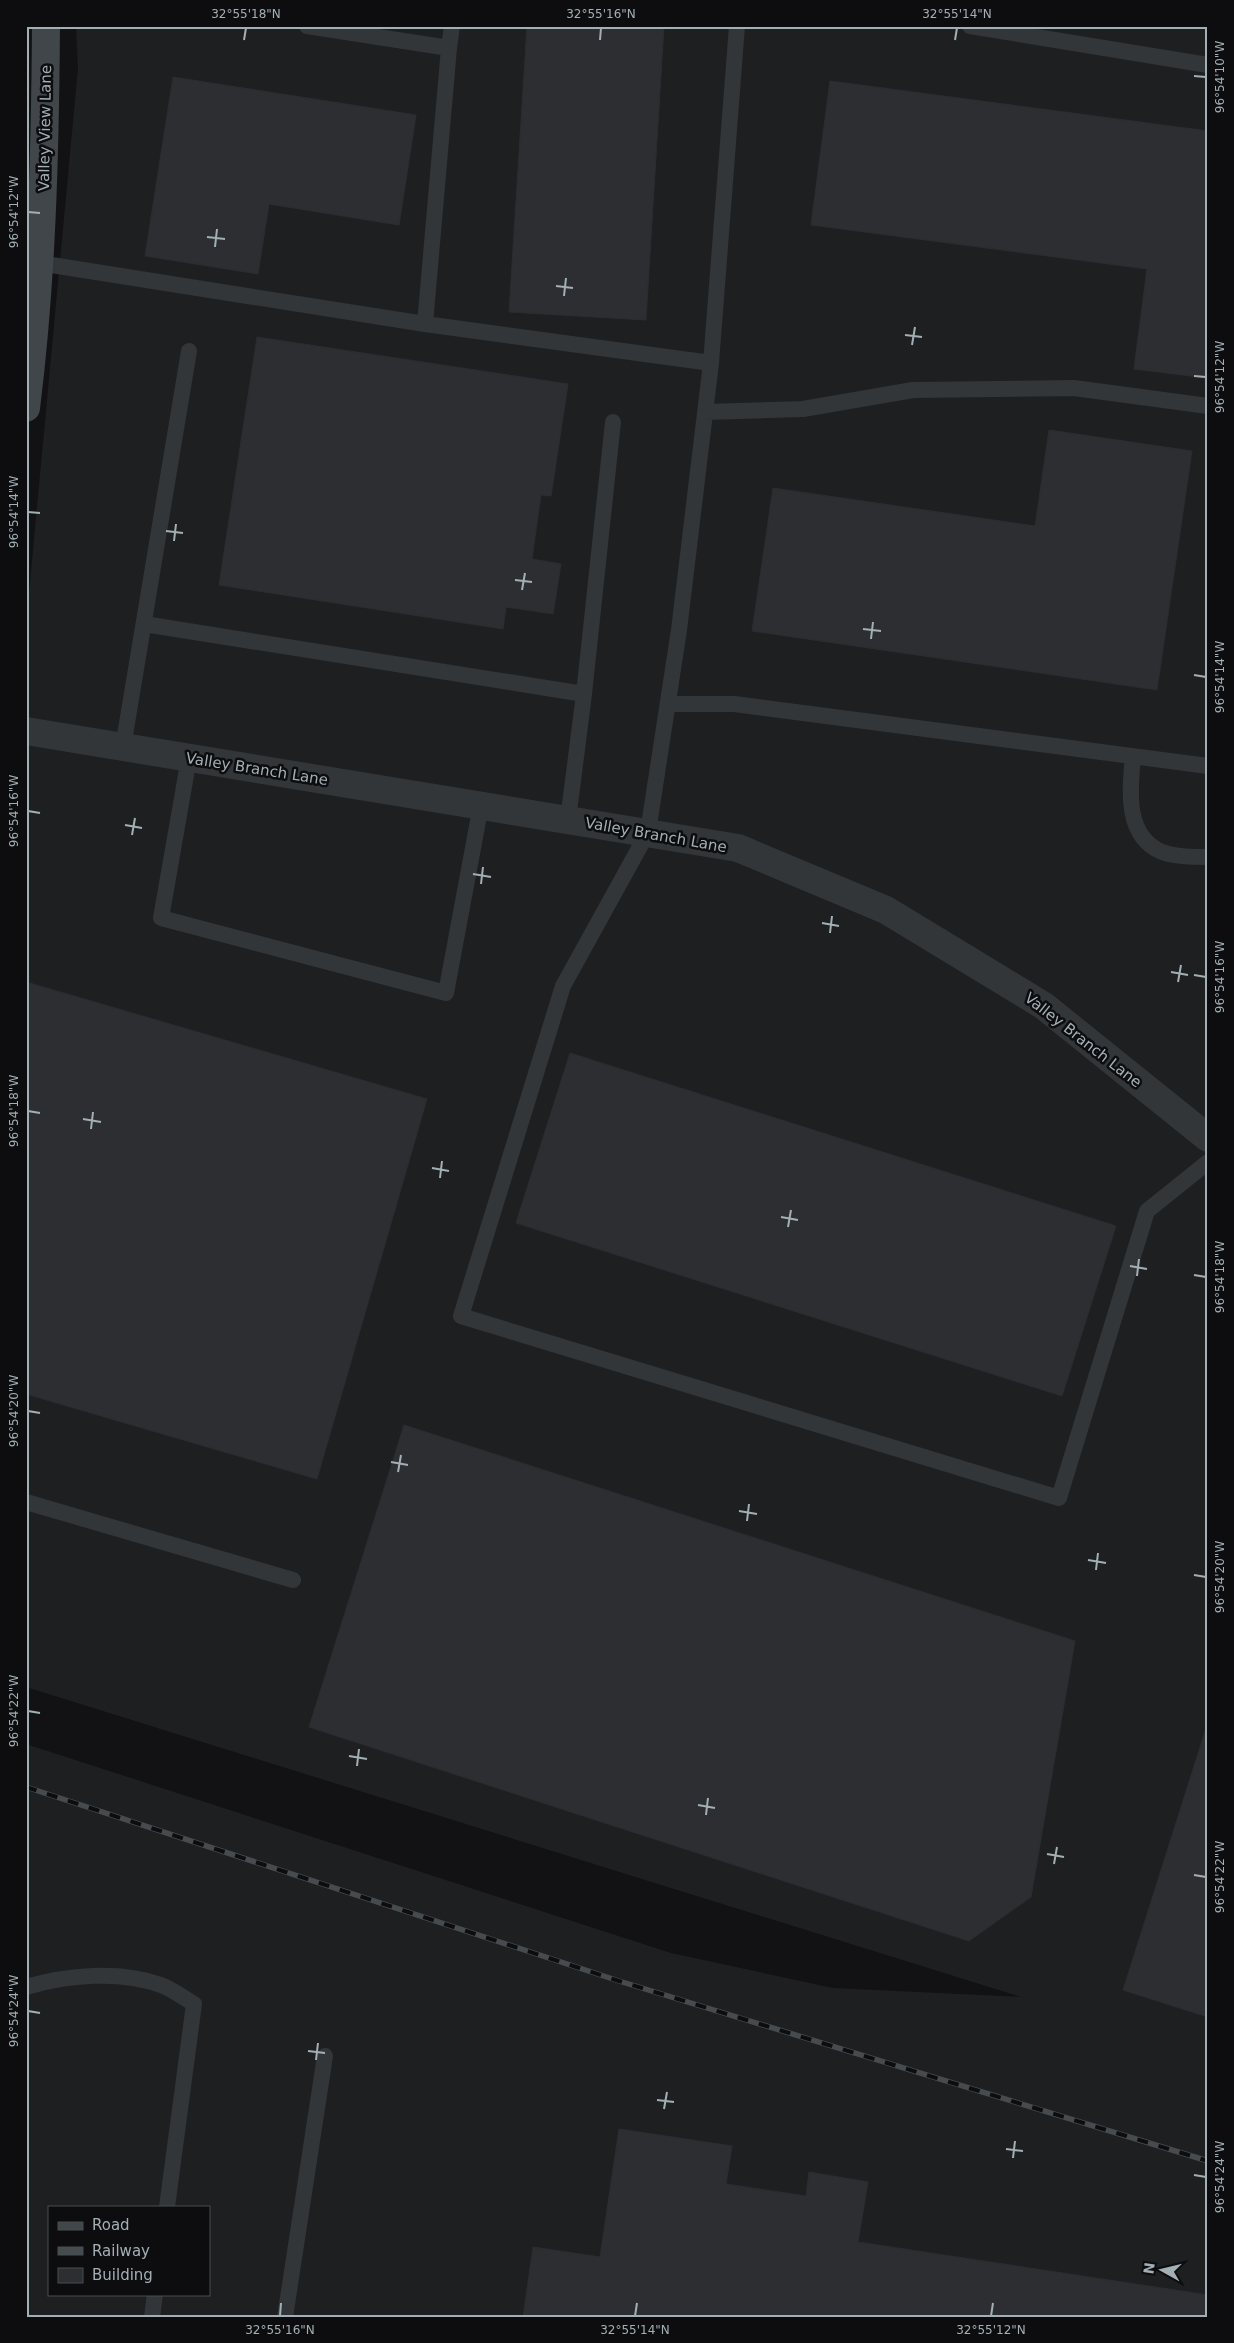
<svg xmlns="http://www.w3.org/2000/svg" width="1234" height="2343" font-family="'DejaVu Sans',sans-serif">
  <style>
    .built { fill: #1e1f21; fill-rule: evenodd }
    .building { fill: #2c2e31; stroke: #2b2d30 }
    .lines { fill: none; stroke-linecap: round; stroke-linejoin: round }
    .service { stroke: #323639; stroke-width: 16 }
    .minor { stroke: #323639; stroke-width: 28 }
    .secondary { stroke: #404649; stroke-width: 28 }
    .rail-casing { stroke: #454b4e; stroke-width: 5.5 }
    .rail { stroke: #0d0d0f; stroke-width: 4; stroke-dasharray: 11; stroke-linecap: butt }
    .ticks { fill: none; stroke: #a2b0b6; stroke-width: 2 }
    .labels { text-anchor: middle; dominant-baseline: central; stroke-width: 5; stroke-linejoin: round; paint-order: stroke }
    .street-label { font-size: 15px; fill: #a2b0b6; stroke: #0d0d0f }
    .neatline { fill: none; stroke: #a2b0b6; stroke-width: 2 }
    .ticks-label { font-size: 12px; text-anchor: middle; fill: #a2b0b6 }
  </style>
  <rect width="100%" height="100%" fill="#121214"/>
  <path class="built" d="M76 26H1208V2317H26V1744L671 1953 833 1988 1021 1997 26 1687V625L78 68ZM49 2207H209V2294H49Z"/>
  <path class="building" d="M527 26H664L646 320 509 312Z
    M173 77 416 115 399 225 269 204 258 274 145 256Z
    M830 81 1208 131V378L1134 369 1147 269 811 225Z
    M257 337 568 384 551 496 541 495 532 559 561 564 553 614 506 607 503 629 219 585Z
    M1049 430 1192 451 1157 690 752 631 773 488 1035 526Z
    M26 982 427 1099 317 1479 26 1394Z
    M570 1053 1116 1226 1062 1396 516 1223Z
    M404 1425 1075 1641 1031 1897 969 1941 309 1727Z
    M1208 1722V2017L1123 1990Z
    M619 2129 732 2146 726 2184 806 2196 809 2172 868 2182 858 2242 1208 2295V2317H523L533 2247 600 2257Z"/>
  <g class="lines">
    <path class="service" d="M737 26 711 363 679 630 648 832 563 986 461 1316 1059 1498 1147 1211 1208 1162
      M970 26 1208 65
      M449 48 452 26
      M39 263 425 324 449 48 307 26
      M425 324 711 363
      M705 412 803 409 913 390 1074 388 1208 406
      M144 624 584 694 613 422
      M668 704H734L1208 766
      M123 747 189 351
      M1133 756C1130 789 1124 836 1162 852 1176 857 1193 857 1208 857
      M189 758 161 918 446 993 481 805
      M568 820 584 694
      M26 1502 293 1580
      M26 1987C67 1975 119 1970 161 1985 172 1989 184 1998 194 2004L167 2207
      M152 2317 155 2294
      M285 2317 325 2056"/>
    <path class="minor" d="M26 731 738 848 886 910 1044 1006 1208 1138"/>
    <path class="secondary" d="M26 408C42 281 45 154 46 26"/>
    <g class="rail-casing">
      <path id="rail" d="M26 1787 619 1981 1208 2161"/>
    </g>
    <use href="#rail" class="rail"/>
  </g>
  <path class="ticks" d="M244 40 246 28M600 40 601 28M955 40 957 28M1194 76 1206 77M28 212 40 213M207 237 225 239M215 247 217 229M556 286 573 288M564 296 566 278M905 335 922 337M912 345 915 327M1194 376 1206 377M28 512 40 513M166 531 183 533M174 541 176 524M515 580 532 582M522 590 525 573M863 629 881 631M871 639 873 622M1194 675 1206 677M28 811 40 813M125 825 142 828M132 835 135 818M473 874 491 877M481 884 483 867M822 923 839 926M830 933 832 916M1171 972 1188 975M1194 975 1206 977M1178 982 1181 965M28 1111 40 1113M83 1119 101 1122M91 1129 93 1112M432 1168 449 1171M440 1178 442 1161M781 1217 798 1220M788 1227 791 1210M1130 1266 1147 1269M1194 1275 1206 1277M1137 1276 1139 1259M28 1411 40 1413M391 1462 408 1465M398 1472 401 1455M739 1511 757 1514M747 1521 749 1504M1088 1560 1106 1563M1096 1570 1098 1553M1194 1575 1206 1577M28 1711 40 1713M349 1756 367 1759M357 1766 359 1749M698 1805 715 1808M706 1815 708 1798M1047 1854 1064 1857M1054 1864 1057 1847M1194 1875 1206 1877M28 2011 40 2013M308 2051 325 2053M316 2060 318 2043M657 2100 674 2102M664 2109 667 2092M1006 2149 1023 2151M1013 2158 1015 2141M1194 2175 1206 2177M280 2316 281 2303M635 2316 637 2303M991 2316 993 2303"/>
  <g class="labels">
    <g class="street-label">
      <text transform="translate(45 128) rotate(-89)">Valley View Lane</text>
      <text transform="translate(257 769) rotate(9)">Valley Branch Lane</text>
      <text transform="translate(656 835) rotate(10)">Valley Branch Lane</text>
      <text transform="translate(1083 1040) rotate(38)">Valley Branch Lane</text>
    </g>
  </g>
  <rect width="1234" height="2343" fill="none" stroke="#0d0d0f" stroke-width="55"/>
  <rect x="48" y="2206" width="162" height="90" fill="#0d0d0f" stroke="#494e52"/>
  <rect x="58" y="2222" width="25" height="8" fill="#404649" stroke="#494e52"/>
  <text x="92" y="2230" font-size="15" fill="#a2b0b6">Road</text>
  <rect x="58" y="2247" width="25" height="8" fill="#454b4e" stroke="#494e52"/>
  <text x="92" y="2256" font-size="15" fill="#a2b0b6">Railway</text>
  <rect x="58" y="2268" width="25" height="15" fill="#2c2e31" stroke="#494e52"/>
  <text x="92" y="2280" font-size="15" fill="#a2b0b6">Building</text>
  <g transform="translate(1162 2270) rotate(278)" stroke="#0d0d0f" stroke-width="4" paint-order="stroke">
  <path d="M0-4L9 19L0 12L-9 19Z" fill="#a2b0b6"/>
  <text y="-8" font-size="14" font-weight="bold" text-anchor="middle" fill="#a2b0b6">N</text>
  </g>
  <rect x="28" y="28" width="1178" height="2288" class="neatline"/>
  <g class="ticks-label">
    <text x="246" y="18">32°55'18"N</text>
    <text x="601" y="18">32°55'16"N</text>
    <text x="957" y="18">32°55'14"N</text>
    <text transform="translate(1220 77) rotate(-90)" y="4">96°54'10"W</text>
    <text transform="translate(14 212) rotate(-90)" y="4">96°54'12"W</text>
    <text transform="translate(1220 377) rotate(-90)" y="4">96°54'12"W</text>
    <text transform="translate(14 512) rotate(-90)" y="4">96°54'14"W</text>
    <text transform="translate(1220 677) rotate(-90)" y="4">96°54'14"W</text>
    <text transform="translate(14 811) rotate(-90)" y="4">96°54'16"W</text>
    <text transform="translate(1220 977) rotate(-90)" y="4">96°54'16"W</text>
    <text transform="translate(14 1111) rotate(-90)" y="4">96°54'18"W</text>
    <text transform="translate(1220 1277) rotate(-90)" y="4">96°54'18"W</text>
    <text transform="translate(14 1411) rotate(-90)" y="4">96°54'20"W</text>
    <text transform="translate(1220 1577) rotate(-90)" y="4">96°54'20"W</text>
    <text transform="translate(14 1711) rotate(-90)" y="4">96°54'22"W</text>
    <text transform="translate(1220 1877) rotate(-90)" y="4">96°54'22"W</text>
    <text transform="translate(14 2011) rotate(-90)" y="4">96°54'24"W</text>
    <text transform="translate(1220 2177) rotate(-90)" y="4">96°54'24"W</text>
    <text x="280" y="2334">32°55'16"N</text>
    <text x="635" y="2334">32°55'14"N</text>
    <text x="991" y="2334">32°55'12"N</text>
  </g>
</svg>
